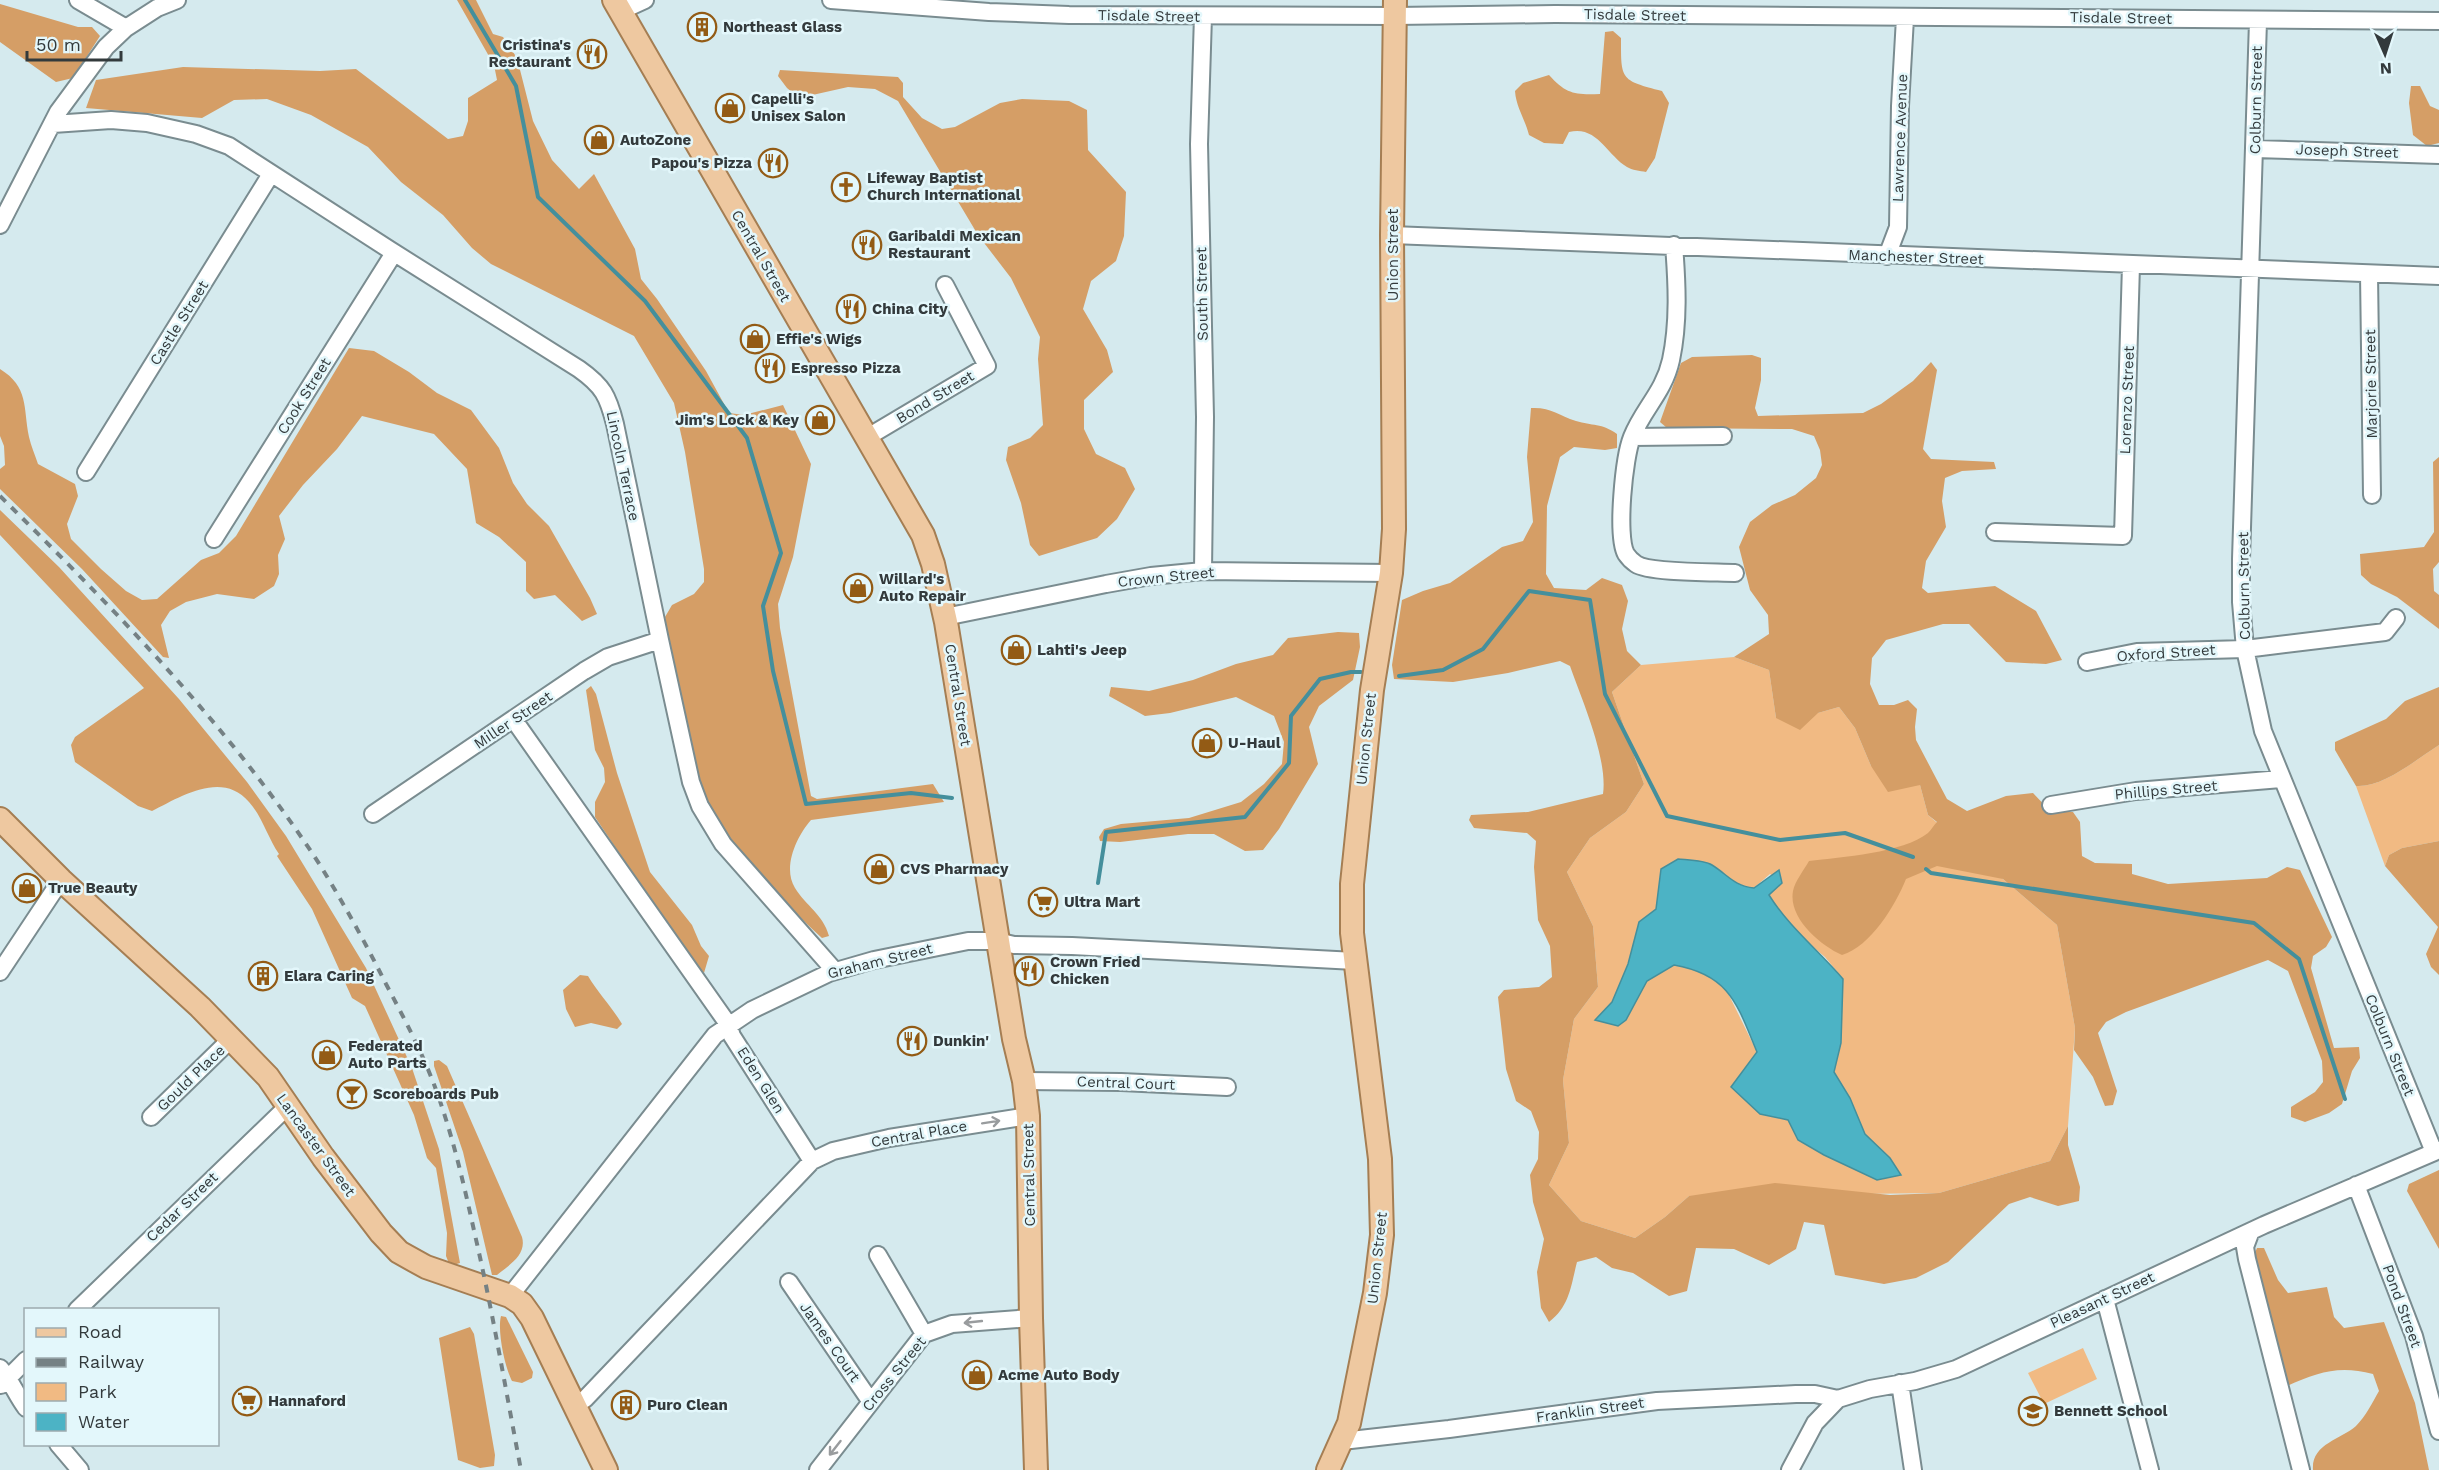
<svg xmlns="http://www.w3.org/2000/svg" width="2439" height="1470" font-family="'Work Sans',sans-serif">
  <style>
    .green { fill: #f1ba83; fill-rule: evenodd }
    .forest { fill: #d59e66 }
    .water { fill: #4cb3c5; stroke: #448f9c; stroke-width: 1.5 }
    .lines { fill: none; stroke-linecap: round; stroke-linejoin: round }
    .stream { stroke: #448f9c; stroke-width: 4 }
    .minor-casing { stroke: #7a8c90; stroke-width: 20 }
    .major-casing { stroke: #a57e53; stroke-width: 26 }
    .minor { stroke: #fff; stroke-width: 16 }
    .major { stroke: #eec8a0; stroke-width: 22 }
    .rail { stroke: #758184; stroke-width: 4; stroke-dasharray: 8 8; stroke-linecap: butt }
    .oneway { stroke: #999c9e }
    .labels { text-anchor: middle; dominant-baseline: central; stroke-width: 5; stroke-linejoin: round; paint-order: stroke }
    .street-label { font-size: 15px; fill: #333a3c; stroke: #e3f7fb }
    .poi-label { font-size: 15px; font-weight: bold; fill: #333a3c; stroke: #e3f7fb; text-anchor: start }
  </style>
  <rect width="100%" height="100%" fill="#d5eaee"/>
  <path class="green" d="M1734 657 1769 670 1776 718 1818 713 1839 707 1855 728 1871 766 1920 785 1928 815 2057 925 2075 1028 2068 1126 2050 1161 1939 1193 1689 1196 1665 1217 1635 1238 1581 1221 1549 1185 1569 1143 1563 1080 1574 1019 1598 987 1593 926 1567 872 1590 838 1626 812 1644 784 1612 692 1641 665ZM1711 864C1724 875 1736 886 1754 888L1770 874 1782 883 1769 894 1778 910 1801 937 1825 957 1843 979 1841 1043 1834 1072 1850 1098 1865 1134 1890 1158 1798 1140 1789 1120 1760 1114 1731 1087 1757 1052 1726 989 1700 970 1674 965 1647 981 1626 1020H1596L1612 1002 1628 964 1639 922 1656 909 1661 869Z
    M2439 745V841L2402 848 2389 855 2385 866 2356 786C2383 788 2417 759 2439 745Z
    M2083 1348 2097 1379 2044 1404 2028 1373Z"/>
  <path class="forest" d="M457 0H476L493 34 503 37 517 58 533 121 552 160 579 189 594 174 635 249 641 279 657 299 706 371 729 413 744 415 783 405 811 464 793 557 778 604 780 628 811 796 817 799 933 784 944 802 811 820C797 836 782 867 795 888 806 906 823 914 829 936L822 938C778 897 725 844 702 788 681 736 675 672 665 617L672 605 694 594 704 582V569L685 452 674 403 634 336 491 264 472 248 443 215 401 182 368 147 311 115 267 99 234 100 202 118 86 108 96 80 183 67 320 71 356 69 448 139 463 136 468 121V98L497 80 494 65Z
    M0 4 78 27H92L100 36 73 78 56 82 0 42Z
    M1613 31 1621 38C1621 80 1620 80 1662 91L1669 103 1655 158 1646 172C1640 171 1632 170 1627 167 1607 155 1597 125 1569 132L1563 144 1544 143 1529 135C1525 119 1516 107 1515 91L1523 83 1549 75C1566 94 1575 95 1600 94L1605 32Z
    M780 70 898 77 903 83V97L922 118 942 129 955 127 1000 103 1022 99 1069 101 1087 110 1088 150 1126 192 1124 236 1116 261 1091 281 1083 309 1107 350 1113 372 1084 400V429L1096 454 1125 468 1135 489 1117 519 1097 538 1039 556 1030 545 1021 503 1006 460 1008 447 1030 438 1043 425 1038 359 1040 337 1011 278 978 235 898 101 875 89 848 87 799 98 787 88 778 76Z
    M2411 86H2420L2430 106 2439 110V143L2427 146 2413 135 2409 103Z
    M349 348 374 351 409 372 437 393 471 410 499 448 513 483 527 504 549 526 590 598 597 614 582 621 555 595 534 599 526 591V562L499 537 476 523 467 469 434 434 362 416 337 449 303 485 279 516 285 539 278 555 279 574 274 586 254 599 217 594 186 602 170 611 161 625 169 658 163 657 82 569 0 489V469L5 465 4 446 0 436V369C29 387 23 407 29 437 31 446 35 455 38 464L75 484 78 496 67 524 71 539 101 569 126 591 142 600 157 599 201 560 219 553 236 536Z
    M1752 355 1761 358V380L1755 408 1758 416 1863 413 1881 404 1913 381 1931 362 1937 370 1923 449 1931 459 1994 462 1996 469 1962 471 1945 478 1942 501 1946 527 1926 561 1922 588 1928 593 1995 586 2036 611 2062 660 2046 664 2006 662 1969 624H1943L1886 640 1872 658 1870 684 1879 705H1894L1908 700 1917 709 1915 727 1916 740 1947 799 1967 811 2006 796 2033 793 2051 812H2073L2080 822 2082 856 2095 863 2132 864V874L2168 884 2267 878 2287 867 2300 870 2332 937 2326 947 2313 956 2311 968 2334 1048 2359 1047 2360 1058 2352 1071 2342 1104 2329 1113 2305 1122 2291 1117V1107L2315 1092 2323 1082 2322 1061 2288 971 2268 960 2126 1012 2106 1022 2098 1033 2117 1091 2113 1105 2105 1106 2093 1077 2074 1050 2075 1028 2057 925 2003 879 1937 866 1906 879C1895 906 1871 946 1842 955 1820 945 1788 918 1793 891 1795 881 1804 870 1809 861 1841 857 1903 853 1928 833 1931 830 1934 825 1937 822L1928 815 1920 785 1888 792 1871 766 1855 728 1839 707 1818 713 1800 730 1776 718 1769 670 1734 657 1769 634 1768 615 1750 590 1739 547 1750 522 1772 505 1795 495 1816 478 1822 465 1820 450 1814 436 1792 429 1667 428 1660 422 1681 363 1692 357Z
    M1531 408C1551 407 1558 415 1576 421 1592 426 1602 423 1617 434V448L1605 450 1574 447 1560 457 1547 506 1546 574 1554 588 1586 590 1602 578 1622 585 1628 601 1622 629 1627 651 1641 665 1612 692 1644 784 1626 812 1590 838 1567 872 1593 926 1598 987 1574 1019 1563 1080 1569 1143 1549 1185 1581 1221 1635 1238 1665 1217 1689 1196 1775 1183 1890 1195 1939 1193 2050 1161 2068 1126V1145L2080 1187 2079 1201 2058 1206 2030 1197 2009 1204 1948 1262 1916 1278 1884 1284 1835 1275 1824 1225 1804 1222 1796 1249 1769 1265 1734 1249 1696 1248 1687 1291 1669 1296 1633 1273 1612 1268 1596 1257 1577 1262C1571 1285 1570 1306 1549 1322L1541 1308 1537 1272 1544 1239 1533 1202 1530 1175 1538 1159 1539 1132 1531 1111 1516 1101 1506 1069 1498 997 1504 990 1539 987 1552 977 1550 946 1538 920 1534 867 1536 841 1527 833 1474 828 1469 820 1471 815 1528 812 1603 794C1608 759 1582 700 1570 666L1560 661 1508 673 1453 682 1394 679 1392 665 1402 600 1423 591 1450 583 1502 547 1523 541 1533 522 1527 457Z
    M2439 457V562L2433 569 2434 591 2439 595V629L2397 597 2371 584 2361 575 2360 554 2424 547 2434 532 2433 462Z
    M0 510 59 567 179 699 247 782 286 836 366 968 412 1068 439 1149 460 1263 450 1266 446 1256 447 1233 436 1168 427 1158 414 1115 365 1006 352 998 312 909 277 856 279 854C268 838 262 816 249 802 222 770 180 797 152 811L138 806 75 762 71 745 75 737 144 688 0 535Z
    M1338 632 1359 633 1360 647 1353 680 1319 706 1309 727 1318 764 1279 829 1263 850 1245 851 1214 834H1188L1120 842 1100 841 1099 837 1104 829 1121 824 1189 818 1241 802 1264 784 1282 764 1284 742 1274 716 1236 697 1170 713 1145 716 1109 696 1111 687 1149 691 1193 680 1236 664 1273 655 1288 638Z
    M591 686 596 694 617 773 650 872 692 925 701 946 709 956 704 973 693 963 595 817V802L605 782 604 768 595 750 586 690Z
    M2439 687V745C2417 759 2383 788 2356 786L2335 750V742L2386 719 2405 701Z
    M2439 841V975L2431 967 2426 954 2438 927 2385 866 2389 855 2402 848Z
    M580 975 588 976C598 993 612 1007 622 1024L617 1029 591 1023 575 1027 566 1009 563 990Z
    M439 1060 447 1066 522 1237C527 1255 509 1265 497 1275H492L463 1152 434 1066V1061Z
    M2439 1170V1249L2407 1191 2409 1184Z
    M2257 1248H2264L2278 1280 2288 1293 2327 1287 2334 1317 2344 1328 2384 1322 2415 1403 2429 1470H2313C2311 1444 2340 1440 2356 1426 2366 1416 2372 1403 2379 1391L2373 1374C2339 1365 2318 1372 2287 1386L2253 1257Z
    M501 1316 506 1317 533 1372 532 1378 522 1383 512 1381C505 1368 497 1331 501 1316Z
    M470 1327 474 1334 495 1455 494 1466 480 1468 458 1460 439 1338Z"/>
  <path class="water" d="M1678 859C1688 860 1704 860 1712 865 1728 875 1734 886 1754 888L1779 870 1782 883 1769 895C1789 927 1818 950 1843 979L1841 1043 1834 1072 1850 1098 1865 1134 1890 1158 1901 1175 1877 1180 1824 1155 1798 1140 1788 1120 1760 1114 1731 1087 1757 1052C1737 1004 1730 975 1674 965L1647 981 1626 1020 1618 1026 1595 1020 1612 1002 1628 964 1639 922 1656 909 1661 869Z"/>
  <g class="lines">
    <path class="stream" d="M465 0 516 86 538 197 645 301 747 438 781 553 763 606 773 671 806 804 911 793 952 798
      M1399 676 1443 670 1483 649 1529 591 1590 600 1605 694 1667 816 1780 840 1845 833 1913 857
      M1926 869 1931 873 2254 923 2299 959 2345 1099
      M1098 883 1106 832 1245 817 1289 763 1291 716 1320 679 1351 672H1361"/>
    <g class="minor-casing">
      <path id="minor" d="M78 0 126 28
        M831 0 989 12 1069 15 1395 16 1555 14 2439 21
        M621 11 645 0
        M1203 16 1199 144 1205 417 1203 571
        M2258 21 2241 559V602L2245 649 2263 731 2434 1152
        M53 124 111 120 147 123 196 134 229 146 390 250 579 369C603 386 608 396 615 424L660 640 691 782 700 806 723 844 835 971
        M2255 149 2439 155
        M0 225 58 112 106 47 126 28 157 8 177 0
        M1392 235 2439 276
        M1674 245C1677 283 1679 322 1671 360 1664 392 1643 409 1632 437 1624 457 1616 536 1626 554 1628 557 1633 562 1636 564 1649 573 1716 572 1735 573
        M1887 256 1898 227 1900 106 1905 18
        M2369 274 2372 495
        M1632 437 1723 436
        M866 438 987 366 945 285
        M86 472 271 174
        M1995 532 2123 536 2131 265
        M214 539 394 253
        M945 617 1106 584 1151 576 1203 571 1391 573
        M2087 662 2137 652 2245 649 2385 632 2396 618
        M514 720 728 1024 732 1036 812 1161 585 1399 573 1404
        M2051 805 2136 791 2281 779
        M373 814 584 671 608 657 660 640
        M0 972 61 880
        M1024 1081 1121 1082 1227 1087
        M151 1117 231 1039
        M812 1161 833 1151 889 1138 1028 1116
        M2356 1185 2414 1336 2439 1431
        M2251 1231 2245 1247 2247 1259 2301 1470
        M878 1255 924 1334
        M789 1282 871 1402
        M510 1296 715 1035 752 1010 829 973 874 960 968 941H997L1014 945 1072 946 1355 961
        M2105 1299 2150 1470
        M77 1310 288 1106
        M0 1368C11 1380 16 1395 26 1408
        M1900 1383 1913 1470
        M1 1385 26 1360
        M1342 1441 1449 1429 1657 1401 1796 1394H1815L1838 1399
        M58 1444 80 1470
        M818 1470 924 1334 952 1324 1031 1318
        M1790 1470 1815 1423 1838 1399 1870 1389 1915 1381 1956 1369 2264 1225 2439 1150"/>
    </g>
    <g class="major-casing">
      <path id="major" d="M614 0 923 535 933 564 946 622 1014 1039 1024 1081 1028 1116 1031 1318 1036 1470
        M0 819 61 880 200 1007 268 1077 323 1157 381 1233 399 1252 426 1267 510 1296 522 1304 532 1318 606 1470
        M1328 1470 1349 1423 1375 1293 1382 1235 1380 1159 1352 933V884L1372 690 1391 573 1394 529 1392 235 1395 0"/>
    </g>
    <use href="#minor" class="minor"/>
    <use href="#major" class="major"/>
    <path class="rail" d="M0 496C115 610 231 728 320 865 344 904 366 944 386 984 404 1018 422 1052 435 1087 453 1136 464 1185 475 1235 493 1313 506 1392 521 1470"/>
  </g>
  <defs><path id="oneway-shaft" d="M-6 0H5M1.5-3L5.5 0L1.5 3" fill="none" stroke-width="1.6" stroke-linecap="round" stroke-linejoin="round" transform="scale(1.5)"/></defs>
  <g class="oneway">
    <use href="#oneway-shaft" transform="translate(991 1122) rotate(-9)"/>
    <use href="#oneway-shaft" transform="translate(973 1322) rotate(174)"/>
    <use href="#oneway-shaft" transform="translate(835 1448) rotate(128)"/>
  </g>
  <defs>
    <g id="building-ring" transform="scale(1.5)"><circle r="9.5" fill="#e3f7fb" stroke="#935b15" stroke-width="1.5"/><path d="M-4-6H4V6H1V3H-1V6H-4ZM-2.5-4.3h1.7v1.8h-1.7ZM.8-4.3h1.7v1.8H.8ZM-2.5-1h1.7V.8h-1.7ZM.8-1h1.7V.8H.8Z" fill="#935b15"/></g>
    <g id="restaurant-ring" transform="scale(1.5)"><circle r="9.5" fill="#e3f7fb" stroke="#935b15" stroke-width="1.5"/><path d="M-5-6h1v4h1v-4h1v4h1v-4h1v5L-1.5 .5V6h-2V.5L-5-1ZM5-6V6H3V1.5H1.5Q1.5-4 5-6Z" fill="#935b15"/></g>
    <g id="shop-ring" transform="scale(1.5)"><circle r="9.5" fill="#e3f7fb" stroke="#935b15" stroke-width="1.5"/><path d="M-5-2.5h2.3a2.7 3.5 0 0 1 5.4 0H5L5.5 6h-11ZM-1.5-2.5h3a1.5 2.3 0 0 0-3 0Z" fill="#935b15"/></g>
    <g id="church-ring" transform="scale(1.5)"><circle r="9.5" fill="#e3f7fb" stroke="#935b15" stroke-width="1.5"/><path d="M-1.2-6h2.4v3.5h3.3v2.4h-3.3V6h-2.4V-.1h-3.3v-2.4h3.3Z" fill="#935b15"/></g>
    <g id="supermarket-ring" transform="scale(1.5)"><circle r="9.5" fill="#e3f7fb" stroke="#935b15" stroke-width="1.5"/><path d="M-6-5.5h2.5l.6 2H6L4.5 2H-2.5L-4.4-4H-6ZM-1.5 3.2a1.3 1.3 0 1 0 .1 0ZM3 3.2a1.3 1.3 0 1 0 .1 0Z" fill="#935b15"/></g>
    <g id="bar-ring" transform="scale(1.5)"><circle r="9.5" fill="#e3f7fb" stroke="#935b15" stroke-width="1.5"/><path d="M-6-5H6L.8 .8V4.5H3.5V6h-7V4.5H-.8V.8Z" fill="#935b15"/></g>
    <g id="school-ring" transform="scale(1.5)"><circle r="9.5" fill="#e3f7fb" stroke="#935b15" stroke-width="1.5"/><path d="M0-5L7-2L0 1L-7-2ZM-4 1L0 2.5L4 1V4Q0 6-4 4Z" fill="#935b15"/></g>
  </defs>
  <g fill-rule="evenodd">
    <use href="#building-ring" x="702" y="27"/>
    <use href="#restaurant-ring" x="592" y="54"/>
    <use href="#shop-ring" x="730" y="108"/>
    <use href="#shop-ring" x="599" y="140"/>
    <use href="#restaurant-ring" x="773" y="163"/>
    <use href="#church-ring" x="846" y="187"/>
    <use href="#restaurant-ring" x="867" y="245"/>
    <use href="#restaurant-ring" x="851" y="309"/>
    <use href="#shop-ring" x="755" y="339"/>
    <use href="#restaurant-ring" x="770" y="368"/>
    <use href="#shop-ring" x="820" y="420"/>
    <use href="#shop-ring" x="858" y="588"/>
    <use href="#shop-ring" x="1016" y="650"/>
    <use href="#shop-ring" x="1207" y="743"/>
    <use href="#shop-ring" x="879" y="869"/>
    <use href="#shop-ring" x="27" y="888"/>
    <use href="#supermarket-ring" x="1043" y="902"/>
    <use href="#restaurant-ring" x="1029" y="971"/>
    <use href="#building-ring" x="263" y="976"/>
    <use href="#restaurant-ring" x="912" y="1041"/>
    <use href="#shop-ring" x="327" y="1055"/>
    <use href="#bar-ring" x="352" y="1094"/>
    <use href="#shop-ring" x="977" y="1375"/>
    <use href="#supermarket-ring" x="247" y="1401"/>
    <use href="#building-ring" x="626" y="1405"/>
    <use href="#school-ring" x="2033" y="1411"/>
  </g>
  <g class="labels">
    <g class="street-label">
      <text transform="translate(1635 15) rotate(1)">Tisdale Street</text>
      <text transform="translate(1149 16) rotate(1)">Tisdale Street</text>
      <text transform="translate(2121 18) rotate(1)">Tisdale Street</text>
      <text transform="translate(2256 100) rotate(-89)">Colburn Street</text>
      <text transform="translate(1900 138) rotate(-88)">Lawrence Avenue</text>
      <text transform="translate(2347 151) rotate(2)">Joseph Street</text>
      <text transform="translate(1393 255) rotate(-90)">Union Street</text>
      <text transform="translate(761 256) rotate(60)">Central Street</text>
      <text transform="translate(1916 257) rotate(2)">Manchester Street</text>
      <text transform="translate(1202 294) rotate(-91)">South Street</text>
      <text transform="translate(179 323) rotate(-58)">Castle Street</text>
      <text transform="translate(2371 384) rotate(-91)">Marjorie Street</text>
      <text transform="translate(304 396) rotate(-58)">Cook Street</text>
      <text transform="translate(935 397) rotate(-31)">Bond Street</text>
      <text transform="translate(2127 400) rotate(-88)">Lorenzo Street</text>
      <text transform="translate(623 466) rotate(78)">Lincoln Terrace</text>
      <text transform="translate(1166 577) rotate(-6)">Crown Street</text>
      <text transform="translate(2244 586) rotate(-91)">Colburn Street</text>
      <text transform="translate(2166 653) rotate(-4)">Oxford Street</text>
      <text transform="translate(958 695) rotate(81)">Central Street</text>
      <text transform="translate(513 720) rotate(-34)">Miller Street</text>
      <text transform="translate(1366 739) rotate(-84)">Union Street</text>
      <text transform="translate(2166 790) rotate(-5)">Phillips Street</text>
      <text transform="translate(880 961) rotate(-14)">Graham Street</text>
      <text transform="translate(2390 1045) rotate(68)">Colburn Street</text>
      <text transform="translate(191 1078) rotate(-44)">Gould Place</text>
      <text transform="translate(761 1080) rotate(58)">Eden Glen</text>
      <text transform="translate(1126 1083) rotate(2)">Central Court</text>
      <text transform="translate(919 1134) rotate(-10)">Central Place</text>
      <text transform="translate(316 1145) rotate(54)">Lancaster Street</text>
      <text transform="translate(1029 1175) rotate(-91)">Central Street</text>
      <text transform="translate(182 1207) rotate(-44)">Cedar Street</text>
      <text transform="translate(1377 1258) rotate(-84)">Union Street</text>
      <text transform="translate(2102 1300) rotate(-25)">Pleasant Street</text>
      <text transform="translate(2402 1306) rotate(70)">Pond Street</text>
      <text transform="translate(830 1342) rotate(55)">James Court</text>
      <text transform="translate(894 1374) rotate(-51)">Cross Street</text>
      <text transform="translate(1590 1410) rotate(-8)">Franklin Street</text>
    </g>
    <g class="poi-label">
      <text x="723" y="27">Northeast Glass</text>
      <text x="571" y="45" text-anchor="end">Cristina's<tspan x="571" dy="17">Restaurant</tspan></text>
      <text x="751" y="99">Capelli's<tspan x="751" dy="17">Unisex Salon</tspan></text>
      <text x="620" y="140">AutoZone</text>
      <text x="752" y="163" text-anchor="end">Papou's Pizza</text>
      <text x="867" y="178">Lifeway Baptist<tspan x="867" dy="17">Church International</tspan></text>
      <text x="888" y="236">Garibaldi Mexican<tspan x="888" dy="17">Restaurant</tspan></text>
      <text x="872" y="309">China City</text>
      <text x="776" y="339">Effie's Wigs</text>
      <text x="791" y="368">Espresso Pizza</text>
      <text x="799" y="420" text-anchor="end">Jim's Lock &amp; Key</text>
      <text x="879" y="579">Willard's<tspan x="879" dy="17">Auto Repair</tspan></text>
      <text x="1037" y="650">Lahti's Jeep</text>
      <text x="1228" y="743">U-Haul</text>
      <text x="900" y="869">CVS Pharmacy</text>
      <text x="48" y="888">True Beauty</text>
      <text x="1064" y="902">Ultra Mart</text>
      <text x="1050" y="962">Crown Fried<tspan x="1050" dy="17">Chicken</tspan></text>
      <text x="284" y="976">Elara Caring</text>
      <text x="933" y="1041">Dunkin'</text>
      <text x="348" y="1046">Federated<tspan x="348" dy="17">Auto Parts</tspan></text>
      <text x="373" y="1094">Scoreboards Pub</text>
      <text x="998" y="1375">Acme Auto Body</text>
      <text x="268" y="1401">Hannaford</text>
      <text x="647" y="1405">Puro Clean</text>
      <text x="2054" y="1411">Bennett School</text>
    </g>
  </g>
  <rect x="24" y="1308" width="195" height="138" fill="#e3f7fb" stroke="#9dabaf" stroke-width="1.5"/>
  <rect x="36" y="1328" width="30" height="9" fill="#eec8a0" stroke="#9dabaf" stroke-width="1.5"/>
  <text x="78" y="1338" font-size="18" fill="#333a3c">Road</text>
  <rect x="36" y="1358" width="30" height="9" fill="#758184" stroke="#9dabaf" stroke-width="1.5"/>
  <text x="78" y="1368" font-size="18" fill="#333a3c">Railway</text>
  <rect x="36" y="1383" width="30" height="18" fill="#f1ba83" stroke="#9dabaf" stroke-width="1.5"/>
  <text x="78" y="1398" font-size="18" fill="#333a3c">Park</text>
  <rect x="36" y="1413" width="30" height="18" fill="#4cb3c5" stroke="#9dabaf" stroke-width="1.5"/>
  <text x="78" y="1428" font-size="18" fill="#333a3c">Water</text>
  <g transform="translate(2385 54) rotate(177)" stroke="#e3f7fb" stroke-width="4.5" paint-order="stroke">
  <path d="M0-4.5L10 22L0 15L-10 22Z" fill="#333a3c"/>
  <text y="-9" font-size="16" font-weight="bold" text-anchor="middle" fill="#333a3c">N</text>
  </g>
  <path d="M27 51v9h94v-9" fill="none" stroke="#333a3c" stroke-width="3"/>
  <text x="36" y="51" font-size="18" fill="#333a3c" stroke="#e3f7fb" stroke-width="4.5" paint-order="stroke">50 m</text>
</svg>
